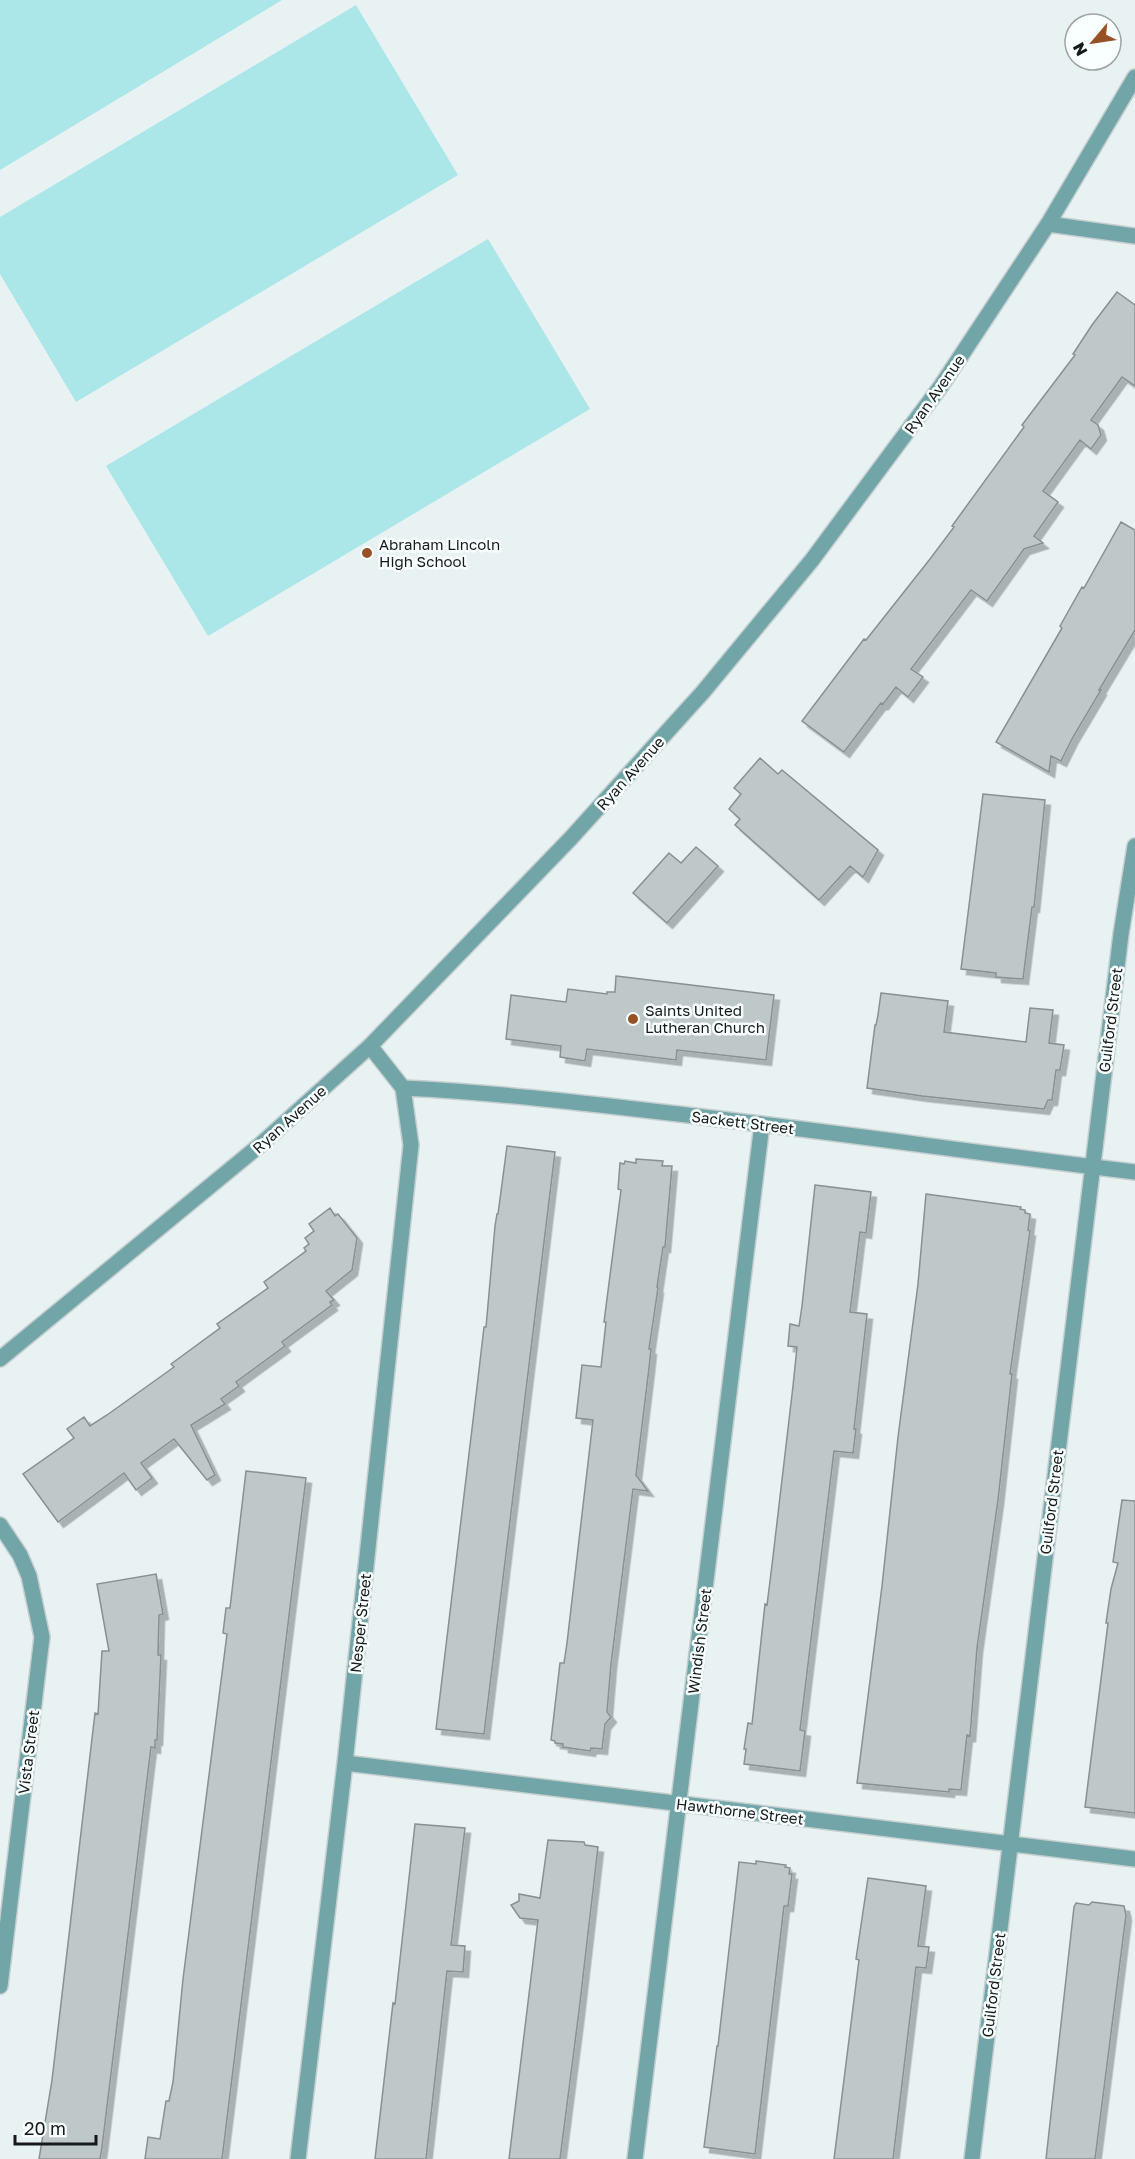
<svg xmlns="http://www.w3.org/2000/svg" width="1135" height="2159" font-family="'Golos Text',sans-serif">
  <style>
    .green { fill: #abe6e9 }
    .building { fill: #bfc8c9; stroke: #889191; stroke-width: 1.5; filter: url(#shadow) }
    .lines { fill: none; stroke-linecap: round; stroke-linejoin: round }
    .minor-casing { stroke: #c6cfd0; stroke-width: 18 }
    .minor { stroke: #72a5a8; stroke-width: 15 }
    .poi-dot { fill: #965225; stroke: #f9ffff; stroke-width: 2 }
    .labels { text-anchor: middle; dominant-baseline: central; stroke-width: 5; stroke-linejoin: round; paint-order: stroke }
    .street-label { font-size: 15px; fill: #151919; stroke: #f9ffff }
    .poi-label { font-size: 15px; fill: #151919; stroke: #f9ffff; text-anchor: start }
  </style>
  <defs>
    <filter id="shadow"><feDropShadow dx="5.5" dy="5.5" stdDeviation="0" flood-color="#0004"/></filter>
  </defs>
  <rect width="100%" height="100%" fill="#e8f2f3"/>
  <path class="green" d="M0 0H282L0 170Z
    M356 5 458 175 76 402 0 274V217Z
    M488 239 590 409 208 636 106 466Z"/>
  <path class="building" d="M1117 292 1135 305V386L1122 377 1091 420 1098 425 1101 435 1091 449 1080 440 1043 491 1058 502 1034 536 1043 543 1024 549 987 601 971 590 911 669 923 677 908 697 896 687 883 704 881 703 844 752 802 721 864 639 866 640 930 559 954 527 952 526 1024 427 1022 425 1075 355 1073 354 1092 325Z
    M1121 522 1135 530V630L1099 690H1101L1073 737 1061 761 1051 756 1049 772 996 742 1062 628 1060 626 1082 587 1084 588Z
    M760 758 778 774 782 770 878 850 863 877 850 866 819 900 735 825 740 819 729 809 741 794 734 788Z
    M983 794 1045 800 1034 907H1032L1023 979 996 977V973L961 969Z
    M696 847 718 866 667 923 633 893 669 853 681 863Z
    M616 976 774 995 766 1060 677 1050 676 1060 587 1049 585 1061 560 1057 561 1046 506 1039 511 995 566 1002 568 989 607 994V992H615Z
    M881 993 948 1001 944 1032 1026 1042 1030 1008 1053 1010 1049 1043 1064 1045 1060 1070H1056L1052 1100H1048L1044 1109 922 1096 867 1088 875 1025H876L878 1015Z
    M507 1146 555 1152 484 1734 436 1729 477 1387 484 1327H486L495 1226 497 1214H498Z
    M636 1159 663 1161 662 1166H672L665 1247H663L657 1287 658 1288 649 1349H651L649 1368 636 1475 648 1491 633 1489 611 1664 607 1712 611 1717 605 1724 602 1749 591 1748 590 1751 563 1747V1744L555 1743V1741L551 1740 560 1663H564L567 1643 593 1420 576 1418 582 1365 601 1367 606 1322H604L621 1190 618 1189 620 1163 624 1164 625 1161 636 1163Z
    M815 1185 871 1192 866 1233 860 1232 850 1312 867 1314 854 1429H856L853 1453 834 1451 800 1730 805 1731 800 1771 744 1764 746 1749H744L748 1723 752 1724 765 1604 767 1605 772 1565 793 1386 797 1347 788 1346 790 1324 799 1326 802 1306Z
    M926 1194 1021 1207 1020 1209 1025 1210V1213L1030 1214 1028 1230 1030 1231 1010 1374H1012L998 1500 977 1648 970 1736 967 1735 961 1790 949 1789V1792L857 1783 882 1586 898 1437 918 1284Z
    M330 1208 335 1216 338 1214 357 1238 352 1270 326 1291 334 1300 330 1302 332 1305 282 1342 285 1346 236 1382 239 1386 221 1399 225 1404 191 1425 215 1475 207 1480 174 1439 141 1463 152 1478 136 1490 124 1473 58 1522 23 1474 74 1438 67 1429 84 1417 90 1426 107 1415 174 1367 171 1364 220 1328 217 1324 268 1288 264 1282 306 1251 304 1248 309 1244 305 1238 314 1231 309 1224Z
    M246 1471 306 1478 222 2159H145L148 2137 160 2139 166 2101H169L173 2082 183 1979 227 1634 223 1633 226 1608H230Z
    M1122 1500 1135 1501V1813L1085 1807 1108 1623H1106L1111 1589 1118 1563 1113 1562Z
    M156 1574 163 1614 159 1615 158 1655H161L157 1740H155V1748L151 1747 102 2147 100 2159H39L52 2080 95 1713 98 1714 102 1651H109L97 1584Z
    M415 1824 465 1828 451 1945 465 1946 463 1972 447 1971 426 2159H375L393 2003 395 2004Z
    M548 1840 584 1842 585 1845 598 1847 579 2011 560 2159H509L538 1920 520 1918 511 1905 519 1901V1894L540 1898Z
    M756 1861 786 1865 785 1867 790 1868 789 1874H792L788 1906H784L755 2154 704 2147 717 2046H718L739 1862 756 1864Z
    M868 1878 926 1886 918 1946 929 1947 926 1968 916 1967 893 2159H834L859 1960 856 1959Z
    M1092 1902 1124 1906 1126 1915 1095 2159H1046L1074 1907 1076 1903 1089 1905Z"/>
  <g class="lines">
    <g class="minor-casing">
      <path id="minor" d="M1048 224 1135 236
        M370 1046 403 1088C489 1092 575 1102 661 1112 819 1130 977 1153 1135 1172
        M0 1359 260 1145 370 1046 571 838 703 692 812 560 941 386 1048 224 1135 77
        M0 1525 20 1555 29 1576 42 1637 0 1986
        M345 1763 1135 1859
        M298 2159 345 1763 411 1145 403 1088
        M635 2159 762 1124
        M972 2159 1121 934 1135 846"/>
    </g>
    <use href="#minor" class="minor"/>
  </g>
  <g class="poi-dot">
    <circle cx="367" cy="553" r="6"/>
    <circle cx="633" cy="1019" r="6"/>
  </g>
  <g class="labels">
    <g class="street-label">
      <text transform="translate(934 394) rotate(-55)">Ryan Avenue</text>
      <text transform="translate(630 773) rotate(-48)">Ryan Avenue</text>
      <text transform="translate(1110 1020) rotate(-83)">Guilford Street</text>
      <text transform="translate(289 1119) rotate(-42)">Ryan Avenue</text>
      <text transform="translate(743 1122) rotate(7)">Sackett Street</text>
      <text transform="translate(1051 1502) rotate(-83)">Guilford Street</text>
      <text transform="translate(360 1623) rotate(-84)">Nesper Street</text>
      <text transform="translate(699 1641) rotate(-83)">Windish Street</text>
      <text transform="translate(28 1752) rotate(-83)">Vista Street</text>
      <text transform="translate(740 1811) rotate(7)">Hawthorne Street</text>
      <text transform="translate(993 1985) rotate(-83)">Guilford Street</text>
    </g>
    <g class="poi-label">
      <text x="379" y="544">Abraham Lincoln<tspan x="379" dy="17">High School</tspan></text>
      <text x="645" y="1010">Saints United<tspan x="645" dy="17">Lutheran Church</tspan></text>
    </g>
  </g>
  <g transform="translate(1093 42) rotate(241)"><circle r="28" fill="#f9ffff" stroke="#9ea3a3" stroke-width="1.5"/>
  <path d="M0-4.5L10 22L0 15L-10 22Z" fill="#965225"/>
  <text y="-9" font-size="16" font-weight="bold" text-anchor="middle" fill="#151919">N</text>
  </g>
  <path d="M15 2135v9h81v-9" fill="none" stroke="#151919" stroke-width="3"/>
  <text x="24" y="2135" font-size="18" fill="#151919" stroke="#f9ffff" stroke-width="4.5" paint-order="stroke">20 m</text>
</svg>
